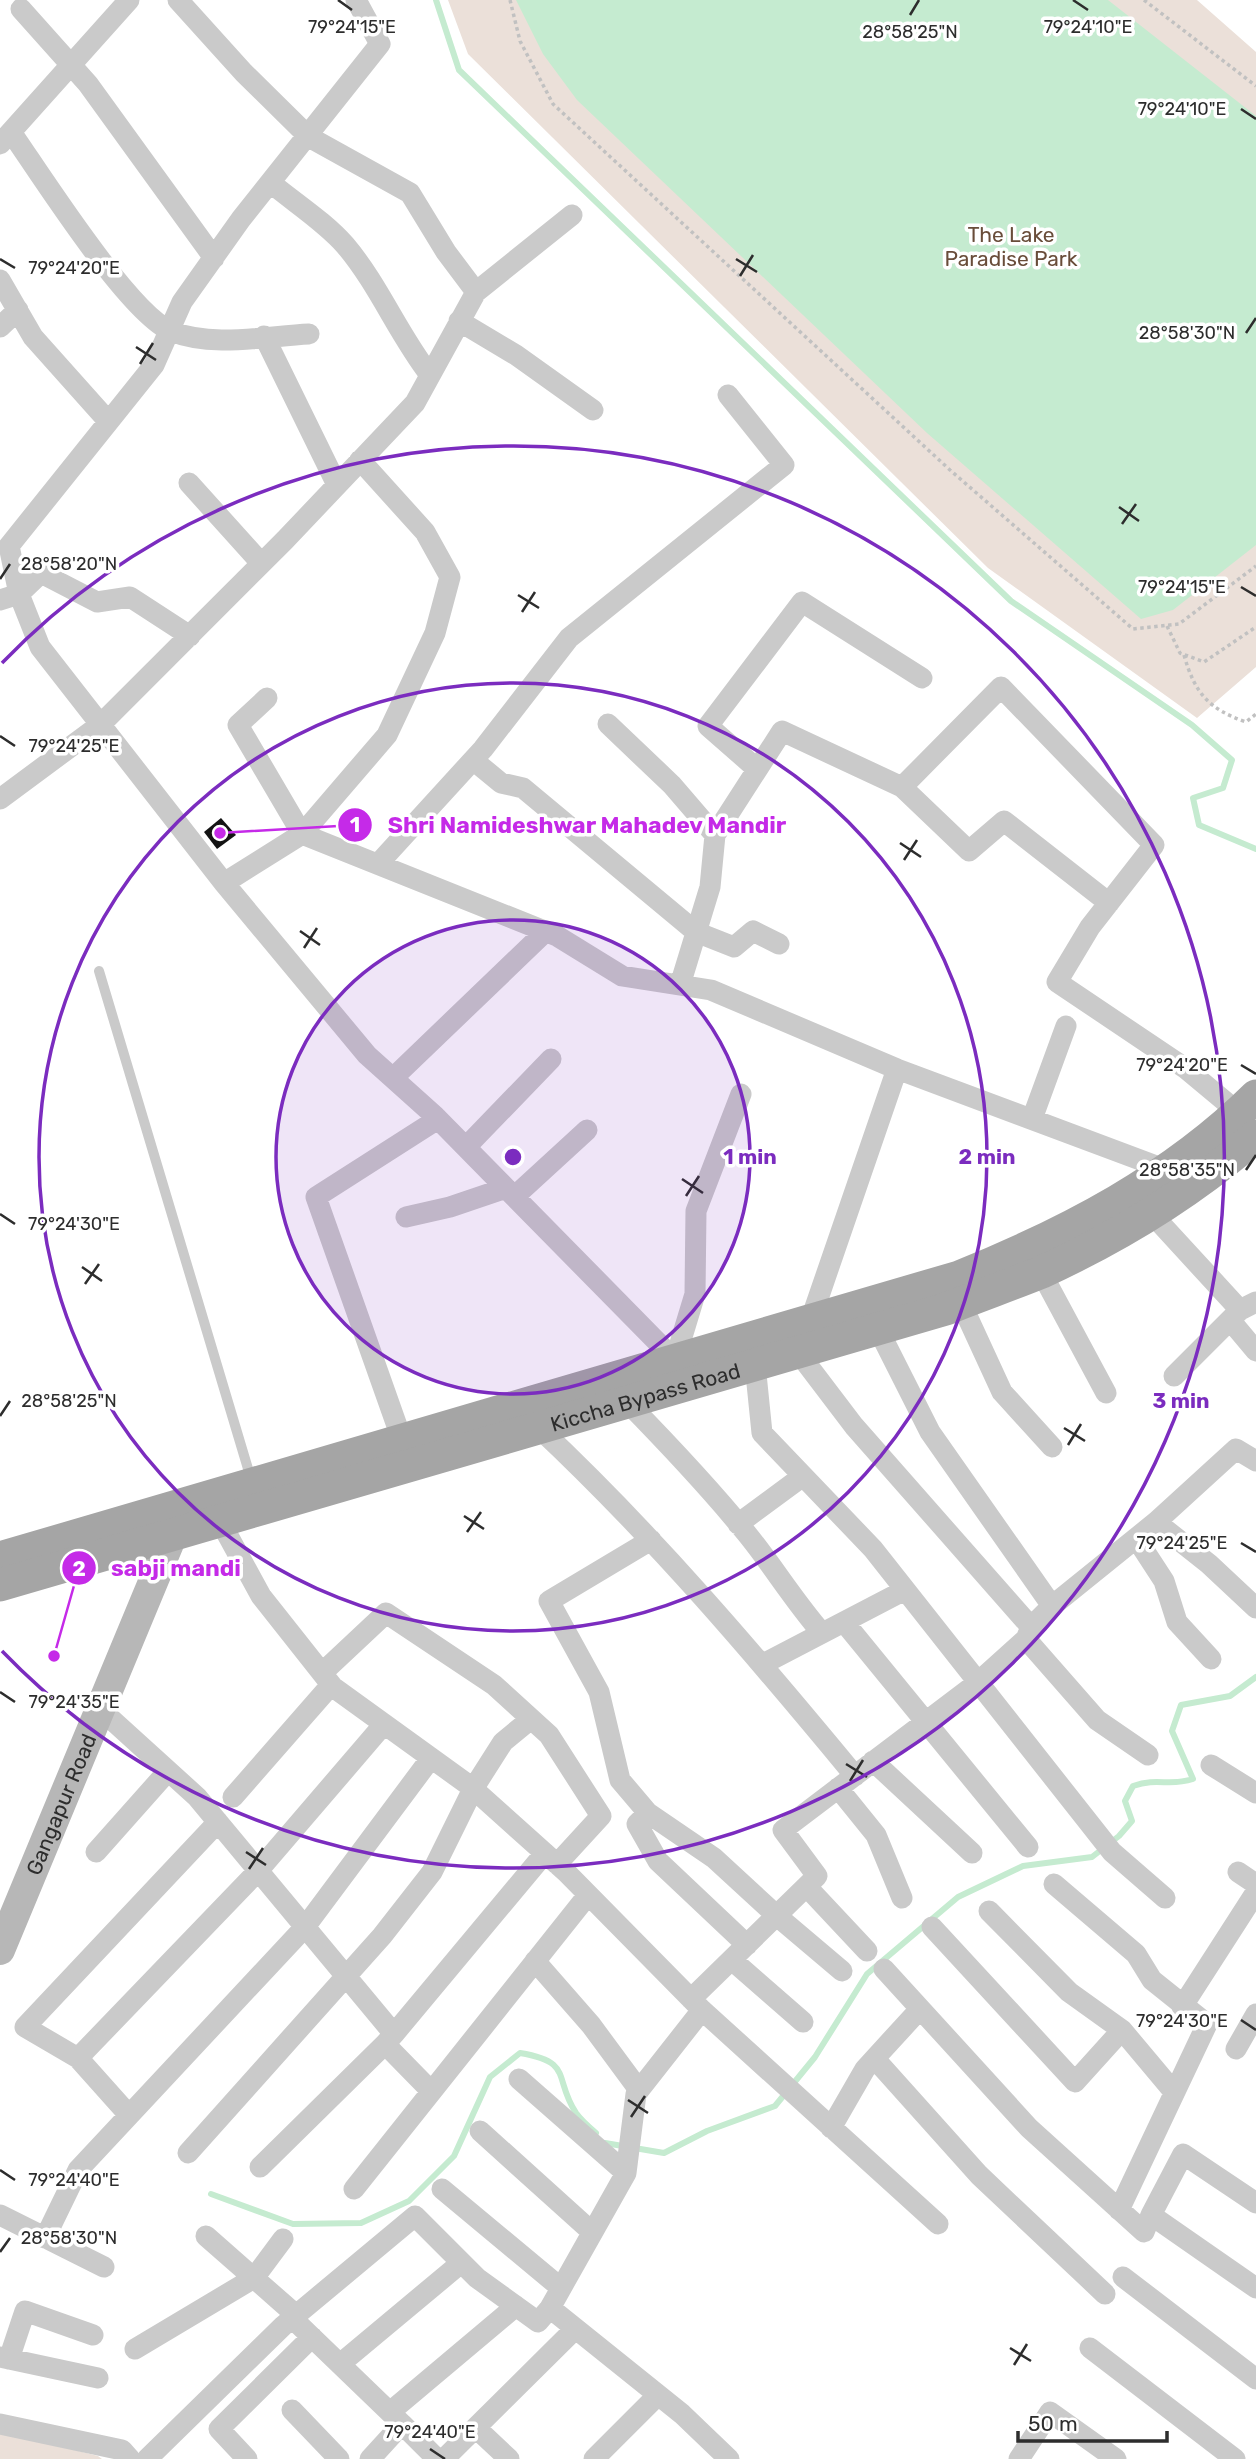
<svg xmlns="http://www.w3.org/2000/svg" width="1256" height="2459" font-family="Rubik,sans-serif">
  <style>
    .green { fill: #ebe0d9 }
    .water { fill: #c5ebd0 }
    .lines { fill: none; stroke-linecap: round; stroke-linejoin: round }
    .stream { stroke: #c5ebd0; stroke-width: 6 }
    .building { fill: #141414 }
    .path { stroke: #c1c1c1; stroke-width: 3.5; stroke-dasharray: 3.5 3.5; stroke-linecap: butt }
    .lane { stroke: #cacaca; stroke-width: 10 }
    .street { stroke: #cacaca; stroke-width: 21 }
    .secondary { stroke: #b7b7b7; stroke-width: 30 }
    .primary { stroke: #a5a5a5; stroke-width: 33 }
    .ticks { fill: none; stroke: #2d2d2d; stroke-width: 2.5 }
    .ring { fill: none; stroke: #7b2cbf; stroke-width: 3.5 }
    .labels { text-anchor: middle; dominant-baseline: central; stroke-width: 7; stroke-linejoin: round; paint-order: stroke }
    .park-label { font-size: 21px; fill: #694d3a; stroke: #fff }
    .street-label { font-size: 21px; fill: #2d2d2d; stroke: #fff }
    .ticks-label { font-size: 18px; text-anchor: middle; fill: #2d2d2d; stroke: #fff; stroke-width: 7; stroke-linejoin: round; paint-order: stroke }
    .centre { fill: #7b2cbf; stroke: #fff; stroke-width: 3.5 }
    .ring-label { font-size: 21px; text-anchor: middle; font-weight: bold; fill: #7b2cbf; stroke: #fff; stroke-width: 7; stroke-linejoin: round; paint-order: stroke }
    .leader { fill: none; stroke: #c52ae8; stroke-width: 2.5 }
    .callout-dot { fill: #c52ae8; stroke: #fff; stroke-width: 2.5 }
    .mark-label { font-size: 21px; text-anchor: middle; font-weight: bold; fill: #fff }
    .callout-label { font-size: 23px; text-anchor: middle; font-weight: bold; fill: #c52ae8; stroke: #fff; stroke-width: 7; stroke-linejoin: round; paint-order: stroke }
  </style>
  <rect width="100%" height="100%" fill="#fff"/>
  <path class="green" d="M448 0H1197L1256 52V667L1197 718 988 568 468 54Z
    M0 2431 98 2456 102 2459H0Z"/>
  <path class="water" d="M516 0H1108L1256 116V545L1173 610 1141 619 927 433 577 100 543 54Z"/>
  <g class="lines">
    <path class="stream" d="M436 0 459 70 1011 601 1192 725 1232 760 1223 788 1193 798 1199 825 1256 849
      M605 2143 664 2153 707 2131 775 2106 815 2057 867 1974 958 1897 1023 1866 1092 1857 1119 1836 1132 1821 1125 1801 1133 1786C1159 1777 1168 1787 1193 1779L1172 1731 1181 1705 1230 1696 1256 1677
      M211 2194 293 2224 361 2223 409 2201 454 2156 490 2077 520 2053C574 2062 553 2078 576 2113 581 2120 589 2127 596 2133"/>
  </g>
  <path class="building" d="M221 818 236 835 217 849 204 832Z"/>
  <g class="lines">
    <path class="path" d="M510 0 520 41 553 104 950 470 1133 629 1179 624 1256 566
      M1144 0 1256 86
      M1167 626 1180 653 1204 662 1256 627
      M1184 655C1195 694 1209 709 1246 722L1256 714"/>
    <path class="lane" d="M99 971 252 1482"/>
    <path class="street" d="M178 0 244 73 309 137 410 193 446 252 476 292
      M356 0 380 44 241 219 182 302 154 365 9 546 19 594 40 647 224 883 367 1055 435 1116 675 1360 695 1294 696 1211 741 1094
      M21 9 88 84 214 258
      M11 132C41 175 129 314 171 331 212 348 266 336 309 334
      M0 144 129 0
      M271 183C295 203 325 222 345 245 379 285 398 334 430 375
      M0 280 33 337 108 421
      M459 321 516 355 593 410
      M0 327 18 310
      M264 336 337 485
      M189 483 261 563
      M0 600 19 594 41 573 97 602 130 597 190 636
      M267 698 238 725 302 834 387 735 435 633 450 577 425 532 360 460
      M608 724 672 785 715 835
      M473 760 501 783 523 788 696 932 734 947 753 931 779 944
      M757 769 708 726 802 602 922 678
      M902 787 969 851 1004 821 1109 903
      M0 799 100 725 285 540 415 403 476 292 572 215
      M378 864 483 749 569 638 784 465 728 395
      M224 883 302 834 557 936 622 976 711 990 897 1069 1167 1170
      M680 985 710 887 715 835 782 731 902 787 1001 687 1154 845 1090 927 1057 982 1185 1068 1239 1113
      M393 1078 546 931
      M1032 1119 1066 1026
      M466 1147 551 1059
      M515 1196 587 1130
      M1150 1212 1240 1310
      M406 1217 450 1207 506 1188
      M1041 1272 1106 1393
      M961 1303 1002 1392 1052 1447
      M811 1319 897 1069
      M1230 1320 1256 1351
      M877 1327 930 1432 1052 1606
      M797 1351 854 1426 1031 1627
      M755 1364 762 1433 873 1549 1112 1852 1165 1898
      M1174 1376 1240 1310 1256 1302
      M627 1402C669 1445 709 1487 747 1534 773 1566 794 1601 822 1633
      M539 1428C654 1536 755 1655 855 1776
      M402 1440 316 1197 438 1119
      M215 1512 261 1596 333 1687 470 1786 566 1872 702 2010 938 2224
      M1156 1522 1209 1564 1256 1608
      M738 1524 803 1476
      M1136 1538 1164 1581 1177 1622 1211 1659
      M651 1540 549 1601 599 1692 620 1780 648 1813 714 1858 777 1916 842 1971
      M844 1622 1028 1847
      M1026 1639 1097 1720 1148 1755
      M763 1664 905 1590
      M322 1673 386 1613 494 1685 549 1735 601 1816 557 1864
      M100 1709 197 1797 394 2034 385 2044 431 2091
      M873 1761 972 1853
      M1211 1765 1256 1793
      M838 1788 876 1835 902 1898
      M233 1797 331 1685
      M648 1813 637 1824 658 1861 747 1945
      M96 1852 168 1771
      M1238 1872 1256 1884
      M1054 1884 1136 1954 1152 1980 1207 2024 1119 2210
      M807 1887 867 1951
      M989 1911 1069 1992 1122 2030 1174 2092
      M932 1927 1075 2082 1122 2030
      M732 1960 803 2022
      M535 1961 591 2025 639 2090
      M884 1969 1029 2128 1144 2232 1151 2215
      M691 1999 817 1876 783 1830 977 1683 1026 1639 1031 1627 1052 1606 1156 1522 1236 1449 1256 1461
      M1182 2007 1256 1892
      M394 2034 545 1853
      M1236 2049 1256 2014
      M78 2058 258 1871 384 1724
      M875 2059 979 2175 1105 2294
      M519 2079 626 2173
      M128 2114 78 2058 25 2027 218 1822
      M831 2128 865 2069 919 2010
      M480 2131 592 2232
      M188 2153 382 1936 432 1872 473 1789 503 1742 531 1719
      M260 2167 385 2044
      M354 2189 588 1895
      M442 2189 561 2288
      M1256 2203 1183 2154 1151 2215 1256 2288
      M0 2215 104 2267
      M206 2236 296 2315
      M45 2238 78 2170 305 1927 431 1758
      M1123 2277 1256 2379
      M550 2308 682 2414 729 2459
      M292 2318 402 2424 370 2459
      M1090 2348 1235 2459
      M135 2349 254 2278 283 2239
      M0 2357 98 2378
      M9 2359 25 2311 93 2335
      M340 2364 461 2263
      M292 2410 339 2459
      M390 2412 516 2306
      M0 2424 122 2450 130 2459
      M402 2424 437 2459
      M476 2428 509 2459
      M147 2459 283 2326 415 2216 477 2278 538 2322 550 2308 626 2173 636 2094 702 2010
      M247 2459 219 2429 312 2337
      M444 2459 575 2329
      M594 2459 658 2395
      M1019 2459 1050 2412 1116 2459"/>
    <path class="secondary" id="s1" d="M0 1950 180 1517"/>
    <g class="primary">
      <path d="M0 1558 959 1277C1068 1233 1172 1179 1256 1096"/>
      <path id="s2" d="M0 1585 946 1309C978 1296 1010 1285 1042 1272 1118 1237 1193 1191 1256 1136"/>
    </g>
  </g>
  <path class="ticks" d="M338 0 352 10M1073 0 1088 10M910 15 919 0M1241 109 1256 119M0 259 15 268M736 259 757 272M740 276 753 255M1246 333 1256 318M136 347 156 360M140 364 153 343M1119 507 1139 521M1122 524 1136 504M0 579 10 564M1241 587 1256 596M518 595 539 608M522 612 535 592M0 736 15 746M900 843 921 857M904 860 917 840M300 931 320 945M304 948 317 928M1241 1065 1256 1074M1246 1170 1256 1155M682 1179 703 1193M686 1196 699 1176M0 1214 15 1224M82 1267 102 1281M85 1284 99 1264M0 1416 10 1401M1064 1428 1085 1441M1068 1445 1081 1424M464 1516 484 1529M467 1532 481 1512M1241 1543 1256 1552M0 1692 15 1702M846 1764 867 1777M850 1781 863 1760M246 1852 266 1865M249 1869 263 1848M1241 2020 1256 2030M628 2100 648 2113M631 2117 645 2096M0 2170 15 2180M0 2252 10 2238M1010 2348 1031 2361M1014 2365 1027 2344M430 2449 445 2459"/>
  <circle cx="513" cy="1157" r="237" fill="#7b2cbf" fill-opacity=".12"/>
  <g class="ring">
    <circle cx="513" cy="1157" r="237"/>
    <circle cx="513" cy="1157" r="474"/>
    <path d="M2 663A711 711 0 1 1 2 1651"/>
  </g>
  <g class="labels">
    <g class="park-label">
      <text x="1011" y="234">The Lake<tspan x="1011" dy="24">Paradise Park</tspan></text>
    </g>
    <g class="street-label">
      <text stroke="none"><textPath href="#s2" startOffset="672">Kiccha Bypass Road</textPath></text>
      <text stroke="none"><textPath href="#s1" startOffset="158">Gangapur Road</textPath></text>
    </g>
  </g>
  <g class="ticks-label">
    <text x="352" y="33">79°24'15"E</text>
    <text x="1088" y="33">79°24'10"E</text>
    <text x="910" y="38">28°58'25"N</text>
    <text x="1182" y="115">79°24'10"E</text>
    <text x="74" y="274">79°24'20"E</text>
    <text x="1187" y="339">28°58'30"N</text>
    <text x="69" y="570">28°58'20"N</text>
    <text x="1182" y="593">79°24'15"E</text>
    <text x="74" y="752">79°24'25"E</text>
    <text x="1182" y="1071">79°24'20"E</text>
    <text x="1187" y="1176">28°58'35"N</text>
    <text x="74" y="1230">79°24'30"E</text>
    <text x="69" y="1407">28°58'25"N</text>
    <text x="1182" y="1549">79°24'25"E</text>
    <text x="74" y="1708">79°24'35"E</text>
    <text x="1182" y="2027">79°24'30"E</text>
    <text x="74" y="2186">79°24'40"E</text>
    <text x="69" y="2244">28°58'30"N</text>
    <text x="430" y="2438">79°24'40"E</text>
  </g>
  <circle cx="513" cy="1157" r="10" class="centre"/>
  <g class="ring-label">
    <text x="750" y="1164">1 min</text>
    <text x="987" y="1164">2 min</text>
    <text x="1181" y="1408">3 min</text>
  </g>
  <path class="leader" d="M220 833L355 825M54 1656L79 1568"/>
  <g class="callout-dot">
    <circle cx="220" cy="833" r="7"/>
    <circle cx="54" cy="1656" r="7"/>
    <circle cx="355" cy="825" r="18"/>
    <circle cx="79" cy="1568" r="18"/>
  </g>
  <g class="mark-label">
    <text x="355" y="832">1</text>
    <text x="79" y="1576">2</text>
  </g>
  <g class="callout-label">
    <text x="587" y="833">Shri Namideshwar Mahadev Mandir</text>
    <text x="176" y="1576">sabji mandi</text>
  </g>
  <path d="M1018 2431v10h149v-10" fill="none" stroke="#2d2d2d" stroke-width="3.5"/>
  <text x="1028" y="2431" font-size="21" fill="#2d2d2d" stroke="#ffffff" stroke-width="5" paint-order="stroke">50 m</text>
</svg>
